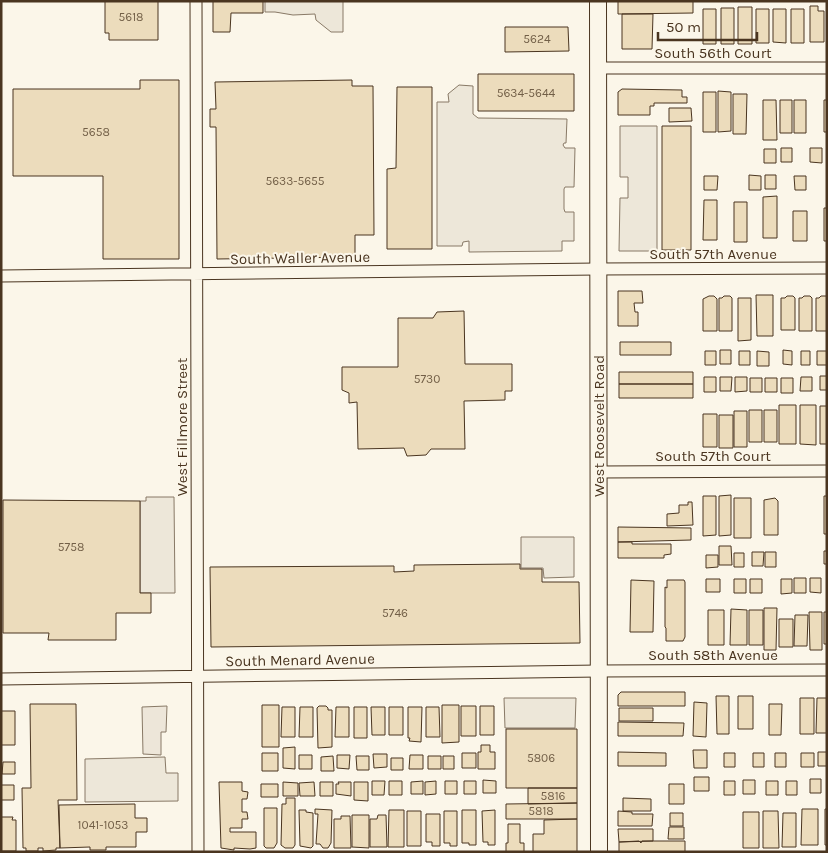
<svg xmlns="http://www.w3.org/2000/svg" width="828" height="853" font-family="Karla,sans-serif">
  <style>
    .green { fill: #ede6d9; stroke: #887966 }
    .parking { fill: #ede7d9; stroke: #887966 }
    .building { fill: #ecdcbc; stroke: #4a3520 }
    .lines { fill: none; stroke-linecap: round; stroke-linejoin: round }
    .street-casing { stroke: #4a3520; stroke-width: 13 }
    .secondary-casing { stroke: #4a3520; stroke-width: 18 }
    .street { stroke: #fbf6e9; stroke-width: 11 }
    .secondary { stroke: #fbf6e9; stroke-width: 16 }
    .labels { text-anchor: middle; dominant-baseline: central; stroke-width: 4; stroke-linejoin: round; paint-order: stroke }
    .number-label { font-size: 12px; fill: #725f47 }
    .street-label { font-size: 15px; fill: #4a3520; stroke: #fbf6e9 }
  </style>
  <rect width="100%" height="100%" fill="#fbf6e9"/>
  <path class="green" d="M167 706 166 732H161V755L143 754 142 707Z"/>
  <path class="parking" d="M265 1H343V32H331L316 20 315 14 293 15 275 12H265Z
    M459 85 473 86V114L478 118 567 119 566 143H564L563 145 565 148H575L574 187H565L564 189V209L565 212H574V241H562V251L469 252V241L463 242 462 246H437V102H449L448 94Z
    M620 126H657V251H619L620 198H628V177H620Z
    M146 497H174L175 593H140V501H146Z
    M521 537H574V577L544 578 543 568H521Z
    M504 698H576L575 728H505Z
    M165 757 166 773H178V801L85 802V759Z"/>
  <path class="building" d="M105 1H158V40H109V33H105Z
    M213 1H263V13H231L230 32H213Z
    M618 1H693V13L618 14Z
    M810 6H818V11H824V42H810Z
    M738 7H752V44H738Z
    M721 8H734V44H721Z
    M703 9H716V44H703Z
    M756 9H769V43H756Z
    M773 9H786V43L773 42Z
    M791 9H804V43H791Z
    M622 14H653L652 49H622Z
    M505 27H568L569 51 505 52Z
    M478 74H574V111H478Z
    M140 80H179V259H103V176H13V89H140Z
    M352 80V86H373L374 235H355V257L217 259 216 127H210V109H216L215 82Z
    M397 87H432V249H387V169L396 168Z
    M622 89 682 90V97H687V103H654V106H650V115H618V92Z
    M718 91 731 92V131L718 132Z
    M703 92H716V132H703Z
    M733 94H747L746 134H733Z
    M763 100H776L777 140H763Z
    M780 100H792V133H780Z
    M794 100H806V133H794Z
    M824 100H827V132H824Z
    M669 108H691L692 121 669 122Z
    M662 126H691V250H662Z
    M781 148H792V162H781Z
    M810 148H822V163L810 162Z
    M764 149H776V163H764Z
    M749 175 761 176V190H749Z
    M765 175H776V189H765Z
    M704 176H718L717 190H704Z
    M794 176H806V190H795Z
    M777 196V238H763V197Z
    M704 200H717V240H703Z
    M734 202H747V242H734Z
    M824 208H827V241H824Z
    M793 211H807V241H793Z
    M618 291H642L643 303H634L635 312H638V326H618Z
    M756 295H773V336H757Z
    M709 296H714L717 299V331H703V299Z
    M724 296H730L732 298V331H719V298H722Z
    M787 296H793L795 298V330H781V298H785Z
    M804 296H810L812 298V331H799V298H802Z
    M821 296H827V331H816V298H819Z
    M738 298H751V340L738 341Z
    M464 311 465 364H512V391H505V400L464 401 465 449H431L426 455 407 456 404 448 358 449 357 402 349 403V393L342 390V367H398V318H433L437 312Z
    M620 342H671V355H620Z
    M720 350H731V364H720Z
    M783 350 792 351V365L783 364Z
    M705 351H716V365H705Z
    M739 351H750V365H739Z
    M757 351 769 352V366H757Z
    M801 351H810V365H801Z
    M817 351H827V365H817Z
    M619 372H693V384H619Z
    M820 376H827V390H820Z
    M704 377H716V392H704Z
    M720 377H732L731 391H720Z
    M735 377H747V391L735 392Z
    M801 377H812V391H800Z
    M750 378H762V392H750Z
    M765 378H777V392H765Z
    M781 378H793V393H781Z
    M619 384H693V398H619Z
    M779 405H796V444H779Z
    M800 405H816V445L800 444Z
    M820 406H827V444H820Z
    M749 410H762V442H749Z
    M764 410H777V442H764Z
    M734 411H747V447H734Z
    M703 414H717V447H703Z
    M719 415H733V448H719Z
    M731 495V535L719 536V496Z
    M703 496H716V535L703 536Z
    M824 496H827V534H824Z
    M734 498H751V538H734Z
    M775 498 778 501V535H764V500Z
    M3 500 140 501V593H151V613H116V640H48L49 633H3Z
    M688 502H692L693 525 667 526V514L679 513V505H688Z
    M618 527 691 528V540L618 542Z
    M618 542H632V544H671V554L664 555V558H618Z
    M719 546H731L732 565H719Z
    M824 551H827V564H824Z
    M752 552H764L763 566H752Z
    M765 552H776V567H765Z
    M734 553H744V567H734Z
    M706 555H718V567L706 568Z
    M520 564V569H542V582H579L580 643 211 647 210 567 394 566V572L414 571V565Z
    M794 578H806V593H794Z
    M810 578H821V593L810 592Z
    M706 579H720V592H706Z
    M734 579H746V593H734Z
    M750 579H762V593H750Z
    M781 579H792V593L781 594Z
    M631 580 654 581 653 632H630Z
    M667 580H684L685 582V637L683 641H666V628L665 627V587L667 588Z
    M764 608H777L776 650H764Z
    M731 609 747 610V645H730Z
    M708 610H724V645H708Z
    M749 610H763V645H749Z
    M809 612H822V650H810Z
    M824 612H827V644H824Z
    M795 615H808L807 646H794Z
    M779 619H793V647H779Z
    M621 692H685V706H618V695Z
    M716 696H729V734H717Z
    M738 696H753V729H738Z
    M800 698H814V734H800Z
    M817 698H827V733H816Z
    M694 702 707 703 706 737 693 736Z
    M30 704H76L77 800H58L60 848H56V850L43 851V848H38V851H26V848H23L22 788H31Z
    M769 704H782L781 735H769Z
    M262 705H279V747H262Z
    M442 705H459V742L442 743Z
    M319 706H326L328 708V710H332V747L318 748 317 708Z
    M461 706H476V736H461Z
    M480 706H494V735H480Z
    M282 707H295V737H281Z
    M300 707H313V737H299Z
    M336 707H349V737H335Z
    M354 707H367V738H354Z
    M371 707H385V735H372Z
    M389 707H403V735H389Z
    M408 707H422L421 742 409 741 410 738H408Z
    M426 707H439L440 737H426Z
    M619 708H653V721H619Z
    M1 711H15V745H1Z
    M618 722 684 723 683 736H618Z
    M506 729H577V788H506Z
    M481 745H490V752H495V769H478V752H481Z
    M295 747V769L283 768V748Z
    M693 750H707V768H694Z
    M618 752 666 753V766H618Z
    M818 752H827V766H818Z
    M262 753H278V771H262Z
    M462 753H476V768H462Z
    M724 753H735V767H724Z
    M753 753H764V767H753Z
    M775 753H786V767H775Z
    M801 753H814V767H801Z
    M373 754H387V767L374 768Z
    M299 755H312V769H299Z
    M337 755H350L349 769 337 768Z
    M410 755H423V769H409Z
    M333 756 334 771H321V757Z
    M356 756H369V770H357Z
    M428 756H441V769H428Z
    M443 756H454V769H443Z
    M391 758H403V770H391Z
    M3 762H15V774H2Z
    M694 777H709V791H694Z
    M810 779H821V793H810Z
    M483 780 496 781V793H483Z
    M743 780H755V794H743Z
    M372 781H385L384 795H372Z
    M389 781H402V795H389Z
    M423 781V794H411V782Z
    M436 781V794L425 795V782Z
    M445 781H457V794H445Z
    M464 781H476V794H464Z
    M724 781H735V795H724Z
    M766 781H778V795H766Z
    M786 781H797V795H786Z
    M219 782H242V791L248 792 247 799H242V812H247L248 819H242V828H230V832H256V848L250 849 234 848V850L221 848Z
    M283 782 298 783V796H283Z
    M314 782 315 796H300L299 783Z
    M320 782H333V796H320Z
    M338 782H351V796L336 794V784H339Z
    M354 782H368V801L354 800Z
    M261 784H278V797H261Z
    M669 784H684V804H669Z
    M1 785H14V800H1Z
    M528 788H577V803L528 804Z
    M286 798H295V845L293 848H285L281 845 282 804H286Z
    M623 798 651 799V811H623Z
    M577 803V819H506V804Z
    M135 804V818H147V832H136V847H106V850H90V847L60 848 59 805Z
    M264 808H277V843L274 848H266L264 846Z
    M315 809 332 810 331 843 328 848H323L320 844H316L318 814H315Z
    M802 809H818V845H801Z
    M825 809H827V845H825Z
    M299 810H306V812L313 813V846L311 848 300 846Z
    M389 810H404V847H388Z
    M462 810H476V845H469V843H462Z
    M495 810V845H488V842H483L482 811Z
    M407 811H421V846H407Z
    M444 811H457V846H450V843H444Z
    M618 811 632 812V814H653L652 826H618Z
    M763 811H778L779 848H763Z
    M743 812H759V848H743Z
    M670 813H683V826H670Z
    M783 813H796V847H782Z
    M426 814H440V846H432V842H426Z
    M352 815H369V848L352 847Z
    M378 815H386L387 847H370V819H377Z
    M341 816H350L351 848H334V819H341Z
    M1 817H13L12 820H16V851H1Z
    M577 819V852H533V834H544V820Z
    M508 824H520V843H524V852H506V843H508Z
    M669 827H684V839H668Z
    M618 829H653V841L619 842Z
    M639 841 641 843 642 841H685V852H619V842Z"/>
  <g class="lines">
    <g class="street-casing">
      <path id="street" d="M196 1 198 852
        M598 68H827
        M1 276 598 269 827 268
        M599 472 827 471
        M1 679 599 671 827 670"/>
    </g>
    <g class="secondary-casing">
      <path id="secondary" d="M598 1 599 852"/>
    </g>
    <use href="#street" class="street"/>
    <use href="#secondary" class="secondary"/>
  </g>
  <g class="labels">
    <g class="number-label">
      <text x="131" y="17">5618</text>
      <text x="537" y="39">5624</text>
      <text x="526" y="93">5634-5644</text>
      <text x="96" y="132">5658</text>
      <text x="295" y="181">5633-5655</text>
      <text x="427" y="379">5730</text>
      <text x="71" y="547">5758</text>
      <text x="395" y="613">5746</text>
      <text x="541" y="758">5806</text>
      <text x="553" y="796">5816</text>
      <text x="541" y="811">5818</text>
      <text x="103" y="825">1041-1053</text>
    </g>
    <g class="street-label">
      <text x="713" y="53">South 56th Court</text>
      <text x="713" y="254">South 57th Avenue</text>
      <text transform="translate(300 258) rotate(-1)">South Waller Avenue</text>
      <text transform="translate(599 426) rotate(-90)">West Roosevelt Road</text>
      <text transform="translate(182 427) rotate(-90)">West Fillmore Street</text>
      <text x="713" y="456">South 57th Court</text>
      <text x="713" y="655">South 58th Avenue</text>
      <text transform="translate(300 660) rotate(-1)">South Menard Avenue</text>
    </g>
  </g>
  <rect width="828" height="853" fill="none" stroke="#4a3520" stroke-width="5"/>
  <path d="M658 32v8h99v-8" fill="none" stroke="#4a3520" stroke-width="2.5"/>
  <text x="666" y="32" font-size="15" fill="#4a3520" stroke="#fbf6e9" stroke-width="4" paint-order="stroke">50 m</text>
</svg>
